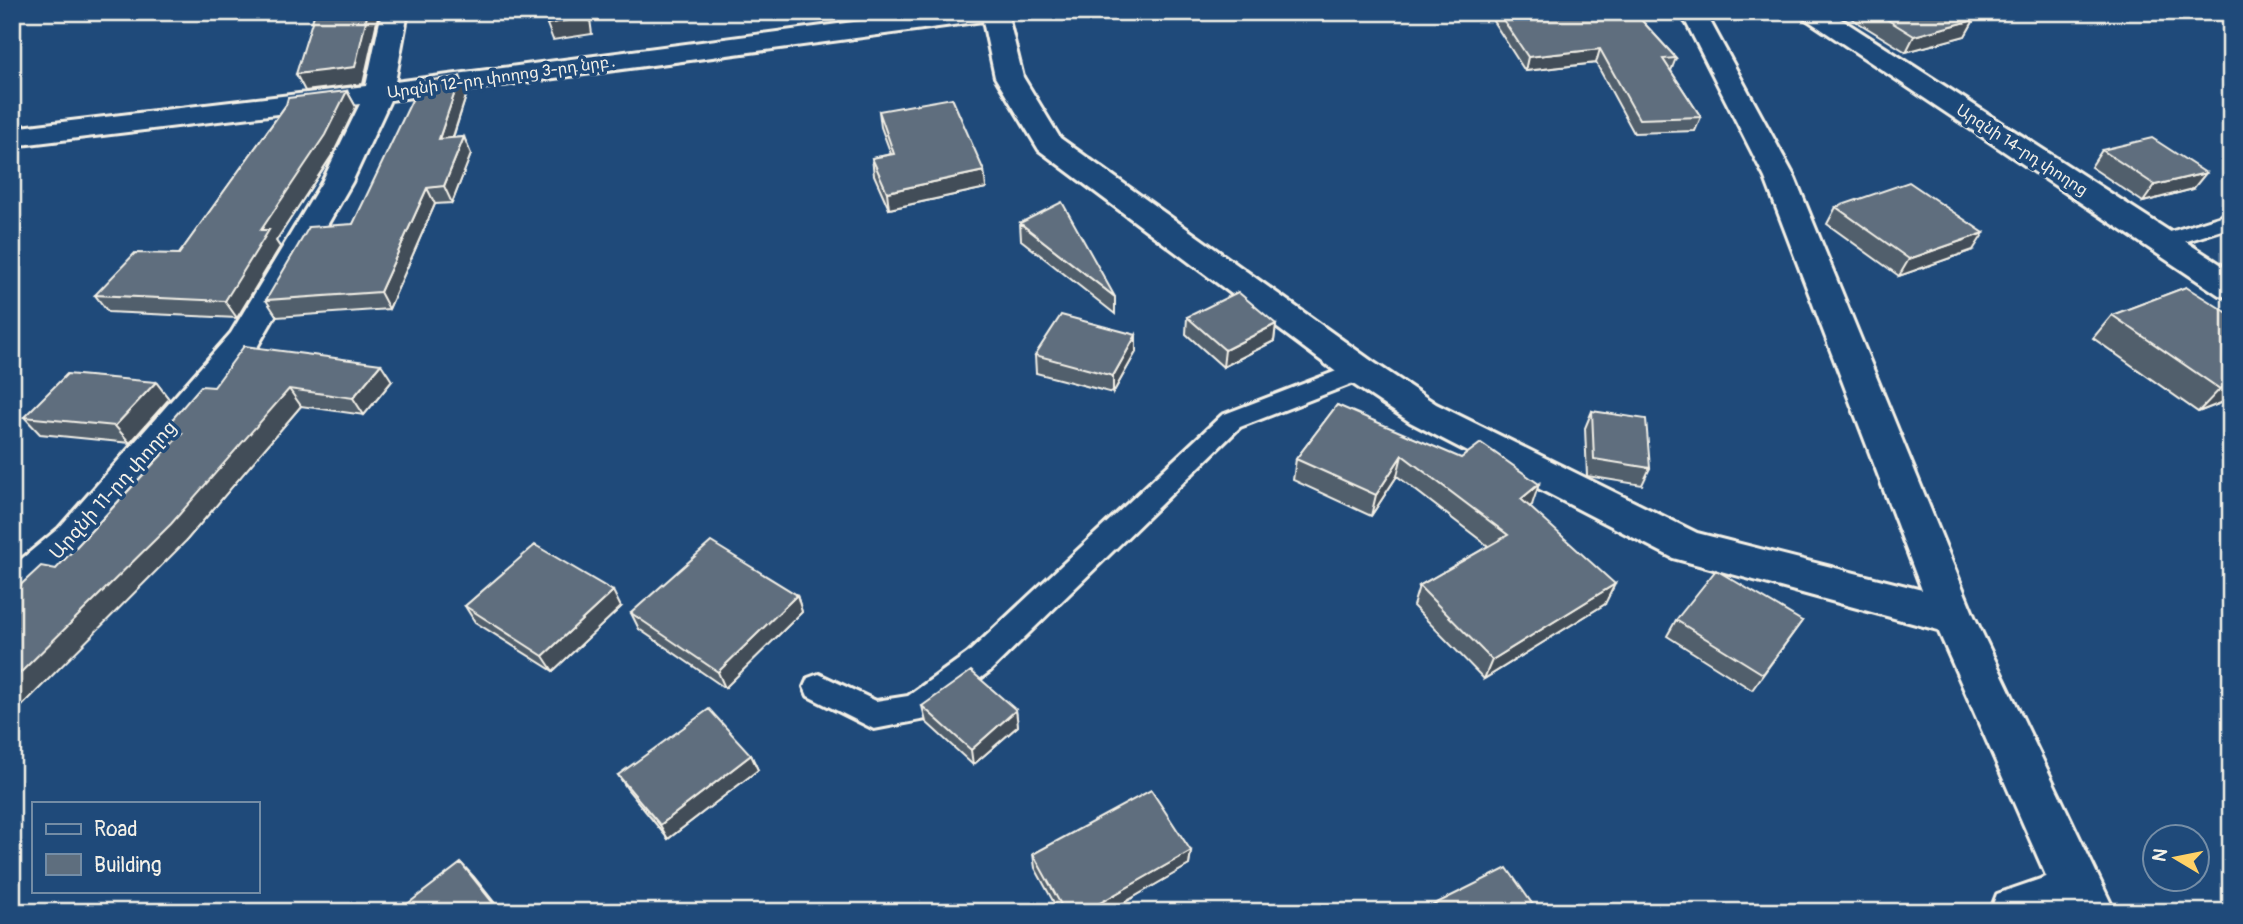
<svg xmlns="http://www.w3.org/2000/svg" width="2243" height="924" font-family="Pangolin,'Noto Sans Armenian',sans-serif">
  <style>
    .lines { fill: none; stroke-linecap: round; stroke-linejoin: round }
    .service-casing { stroke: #f4f1e8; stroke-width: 6 }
    .minor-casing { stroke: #f4f1e8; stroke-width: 6 }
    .tertiary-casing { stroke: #f4f1e8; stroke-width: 6 }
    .service { fill: #1f4a7a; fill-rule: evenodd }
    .minor { fill: #1f4a7a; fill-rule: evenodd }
    .tertiary { fill: #1f4a7a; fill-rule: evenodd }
    .wall { fill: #515f6c; stroke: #f4f1e8; stroke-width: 2 }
    .shaded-wall { fill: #424d58; stroke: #f4f1e8; stroke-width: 2 }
    .building { fill: #5e6e7e; stroke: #f4f1e8; stroke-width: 2 }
    .labels { text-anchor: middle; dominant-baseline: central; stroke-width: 7; stroke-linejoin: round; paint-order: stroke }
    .far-street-label { font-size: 16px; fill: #f4f1e8; stroke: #1f4a7a }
    .street-label { font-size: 19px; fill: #f4f1e8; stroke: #1f4a7a }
  </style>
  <rect width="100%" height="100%" fill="#1f4a7a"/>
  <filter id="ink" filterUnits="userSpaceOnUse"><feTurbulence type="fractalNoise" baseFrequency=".0143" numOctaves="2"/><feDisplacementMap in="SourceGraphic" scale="14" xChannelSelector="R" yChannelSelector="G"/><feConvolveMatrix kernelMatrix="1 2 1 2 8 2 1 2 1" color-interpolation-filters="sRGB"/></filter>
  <g filter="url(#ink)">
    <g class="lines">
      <g class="service-casing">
        <path id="service" d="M2231 213V227L2162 249 2154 247 2151 242 2154 237Z
          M1360 362 1369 365 1372 371 1369 377 1240 427 990 671 926 719 874 729 808 696 804 687 808 678 819 674 876 701 908 696 968 653 1222 415Z"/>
      </g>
      <g class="minor-casing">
        <path id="minor" d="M382 12H408L395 82 930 12H1007L1023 77 1060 138 1373 362 1436 404 1697 533 1922 590 1765 178 1687 24 1678 12H1705L1795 178 1974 616 2115 912H2062L1938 630 1673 558 1410 422 1347 380 1039 150 995 77 983 21 390 100 352 182 256 349 87 550 27 604 12 609V567L59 528 231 333 322 182 360 104 12 146V128L366 86Z
          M1799 12H1830L2231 271V298L2219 295 1803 17Z"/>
      </g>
      <g class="tertiary-casing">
        <path id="tertiary" d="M2078 866 2096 874 2103 891 2096 908 2088 912H1990L1997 894Z"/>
      </g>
      <use href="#service" class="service"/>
      <use href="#minor" class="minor"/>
      <use href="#tertiary" class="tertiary"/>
    </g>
    <path class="wall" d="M1495 12H1634L1676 58 1671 71 1701 117 1695 131 1634 133 1596 63 1525 71 1493 21Z
      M1841 12H1960L1974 20 1965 36 1906 52Z
      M460 77 467 93 453 138 464 137 471 154 452 203 435 204 389 309 277 317 266 300 353 224Z
      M347 91 356 107 334 152 276 241 280 247 237 318 108 312 95 295 179 254 286 105Z
      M879 111 984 171 986 188 889 209 874 175 872 158 891 154 881 127Z
      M2102 150 2193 189 2143 202 2091 167Z
      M1836 207 1973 250 1899 276 1827 224Z
      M1020 223 1115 297V314L1021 240Z
      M2186 287 2231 399 2198 412 2093 338 2112 315Z
      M1187 317 1276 324 1274 341 1223 367 1186 334Z
      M1136 335V352L1113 393 1036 373 1035 355Z
      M392 381 364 415 301 406 186 541 56 569 172 443 162 431 214 387Z
      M156 382 169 399 130 443 40 434 24 417Z
      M1337 405 1532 505 1529 507 1605 604 1484 679 1413 606 1419 586 1488 546 1397 476 1371 516 1293 480 1296 459Z
      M1592 411 1650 468 1642 485 1587 476 1585 428Z
      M797 595 802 612 725 688 639 629 631 613Z
      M465 606 621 607 553 671 475 622Z
      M1676 620 1802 621 1752 690 1667 636Z
      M922 706 1016 710 1018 726 973 765 926 722Z
      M751 755 758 770 668 839 628 790 618 775Z
      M1191 851 1189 865 1108 912H1059L1035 868 1033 854Z"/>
    <path class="shaded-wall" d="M368 12H379L363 84 305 91 296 74Z
      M585 12H589L592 34 553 40 547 24Z
      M688 12H706L688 15Z
      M1974 20 1965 36 1906 52 1914 36Z
      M1600 49 1596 63 1525 71 1528 57Z
      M460 77 467 93 447 155 439 139Z
      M347 91 356 107 334 152 276 241 280 247 237 318 225 301 261 230Z
      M464 137 471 154 452 203 444 186Z
      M984 171 986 188 889 209 887 192Z
      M2206 173 2193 189 2143 202 2155 185Z
      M427 188 435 204 389 309 380 292Z
      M1984 233 1973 250 1899 276 1909 259Z
      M1276 324 1274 341 1223 367 1225 350Z
      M1136 335V352L1113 393V376Z
      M381 364 392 381 364 415 353 398Z
      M156 382 169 399 130 443 115 426Z
      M2231 384V399L2198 412 2220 389Z
      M289 389 301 406 186 541 12 716V681Z
      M1402 455 1397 476 1371 516 1376 495Z
      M1539 484 1532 505 1513 519 1521 499Z
      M1615 584 1605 604 1484 679 1492 660Z
      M613 591 621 607 553 671 543 656Z
      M797 595 802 612 725 688 718 672Z
      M1016 710 1018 726 973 765 971 750Z
      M751 755 758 770 668 839 660 825Z
      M1191 851 1189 865 1108 912H1084Z
      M461 863 474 877 502 912H500Z"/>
    <path class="building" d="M315 12H368L355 67 296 74Z
      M546 12H585L586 17 547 24Z
      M1498 12H1634L1676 58 1663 59 1701 117 1639 119 1600 49 1528 57Z
      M1875 12H1960L1974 20 1914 36Z
      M460 77 439 139 464 137 444 186 427 188 380 292 266 300 309 227 353 224 421 81Z
      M347 91 325 135 261 230H269L225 301 95 295 135 253 179 254 286 105 288 98Z
      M952 98 984 171 887 192 872 158 894 154 879 111Z
      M2152 138 2206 173 2155 185 2102 150Z
      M1909 182 1984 233 1909 259 1836 207Z
      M1062 202 1115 297 1020 223Z
      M2186 287 2231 315V384L2220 389 2112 315Z
      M1238 292 1276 324 1225 350 1187 317Z
      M1061 315 1136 335 1113 376 1035 355Z
      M244 346 381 364 353 398 289 389 171 524 12 681V593L41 566 56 569 182 433 162 431 201 386 214 387Z
      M67 374 156 382 115 426 24 417Z
      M1337 405 1461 458 1481 443 1539 484 1521 499 1615 584 1492 660 1419 586 1508 535 1402 455 1376 495 1296 459Z
      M1592 411 1646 419 1650 468 1594 459Z
      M711 542 797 595 718 672 631 613Z
      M535 545 613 591 543 656 465 606Z
      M1716 570 1802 621 1763 674 1676 620Z
      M971 671 1016 710 971 750 922 706Z
      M709 709 751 755 660 825 618 775Z
      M1151 790 1191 851 1084 912H1065L1033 854Z
      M461 863 500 912H397Z
      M1507 868 1538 912H1419Z"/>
  </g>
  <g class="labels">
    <g class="far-street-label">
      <text transform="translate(502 77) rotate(-8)">Արզնի 12-րդ փողոց 3-րդ նրբ․</text>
      <text transform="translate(2022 150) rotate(33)">Արզնի 14-րդ փողոց</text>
    </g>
    <g class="street-label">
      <text transform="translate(113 490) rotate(-48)">Արզնի 11-րդ փողոց</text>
    </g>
  </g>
  <rect width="2243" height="924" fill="none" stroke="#1f4a7a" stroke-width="42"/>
  <rect x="21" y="21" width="2201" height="882" fill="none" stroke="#f4f1e8" stroke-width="2.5" filter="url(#ink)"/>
  <rect x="32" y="802" width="228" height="91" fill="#1f4a7a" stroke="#748da6" stroke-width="2"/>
  <rect x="46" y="824" width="35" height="10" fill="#1f4a7a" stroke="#748da6" stroke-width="2"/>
  <text x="94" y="836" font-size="21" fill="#f4f1e8">Road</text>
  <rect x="46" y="854" width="35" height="21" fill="#5e6e7e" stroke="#748da6" stroke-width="2"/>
  <text x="94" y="872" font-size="21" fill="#f4f1e8">Building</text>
  <g transform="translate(2176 858) rotate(280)"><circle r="33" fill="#1f4a7a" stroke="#748da6" stroke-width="2"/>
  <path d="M0-5L12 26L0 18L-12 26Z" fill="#ffd166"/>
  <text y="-10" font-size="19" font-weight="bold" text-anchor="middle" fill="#f4f1e8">N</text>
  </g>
</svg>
